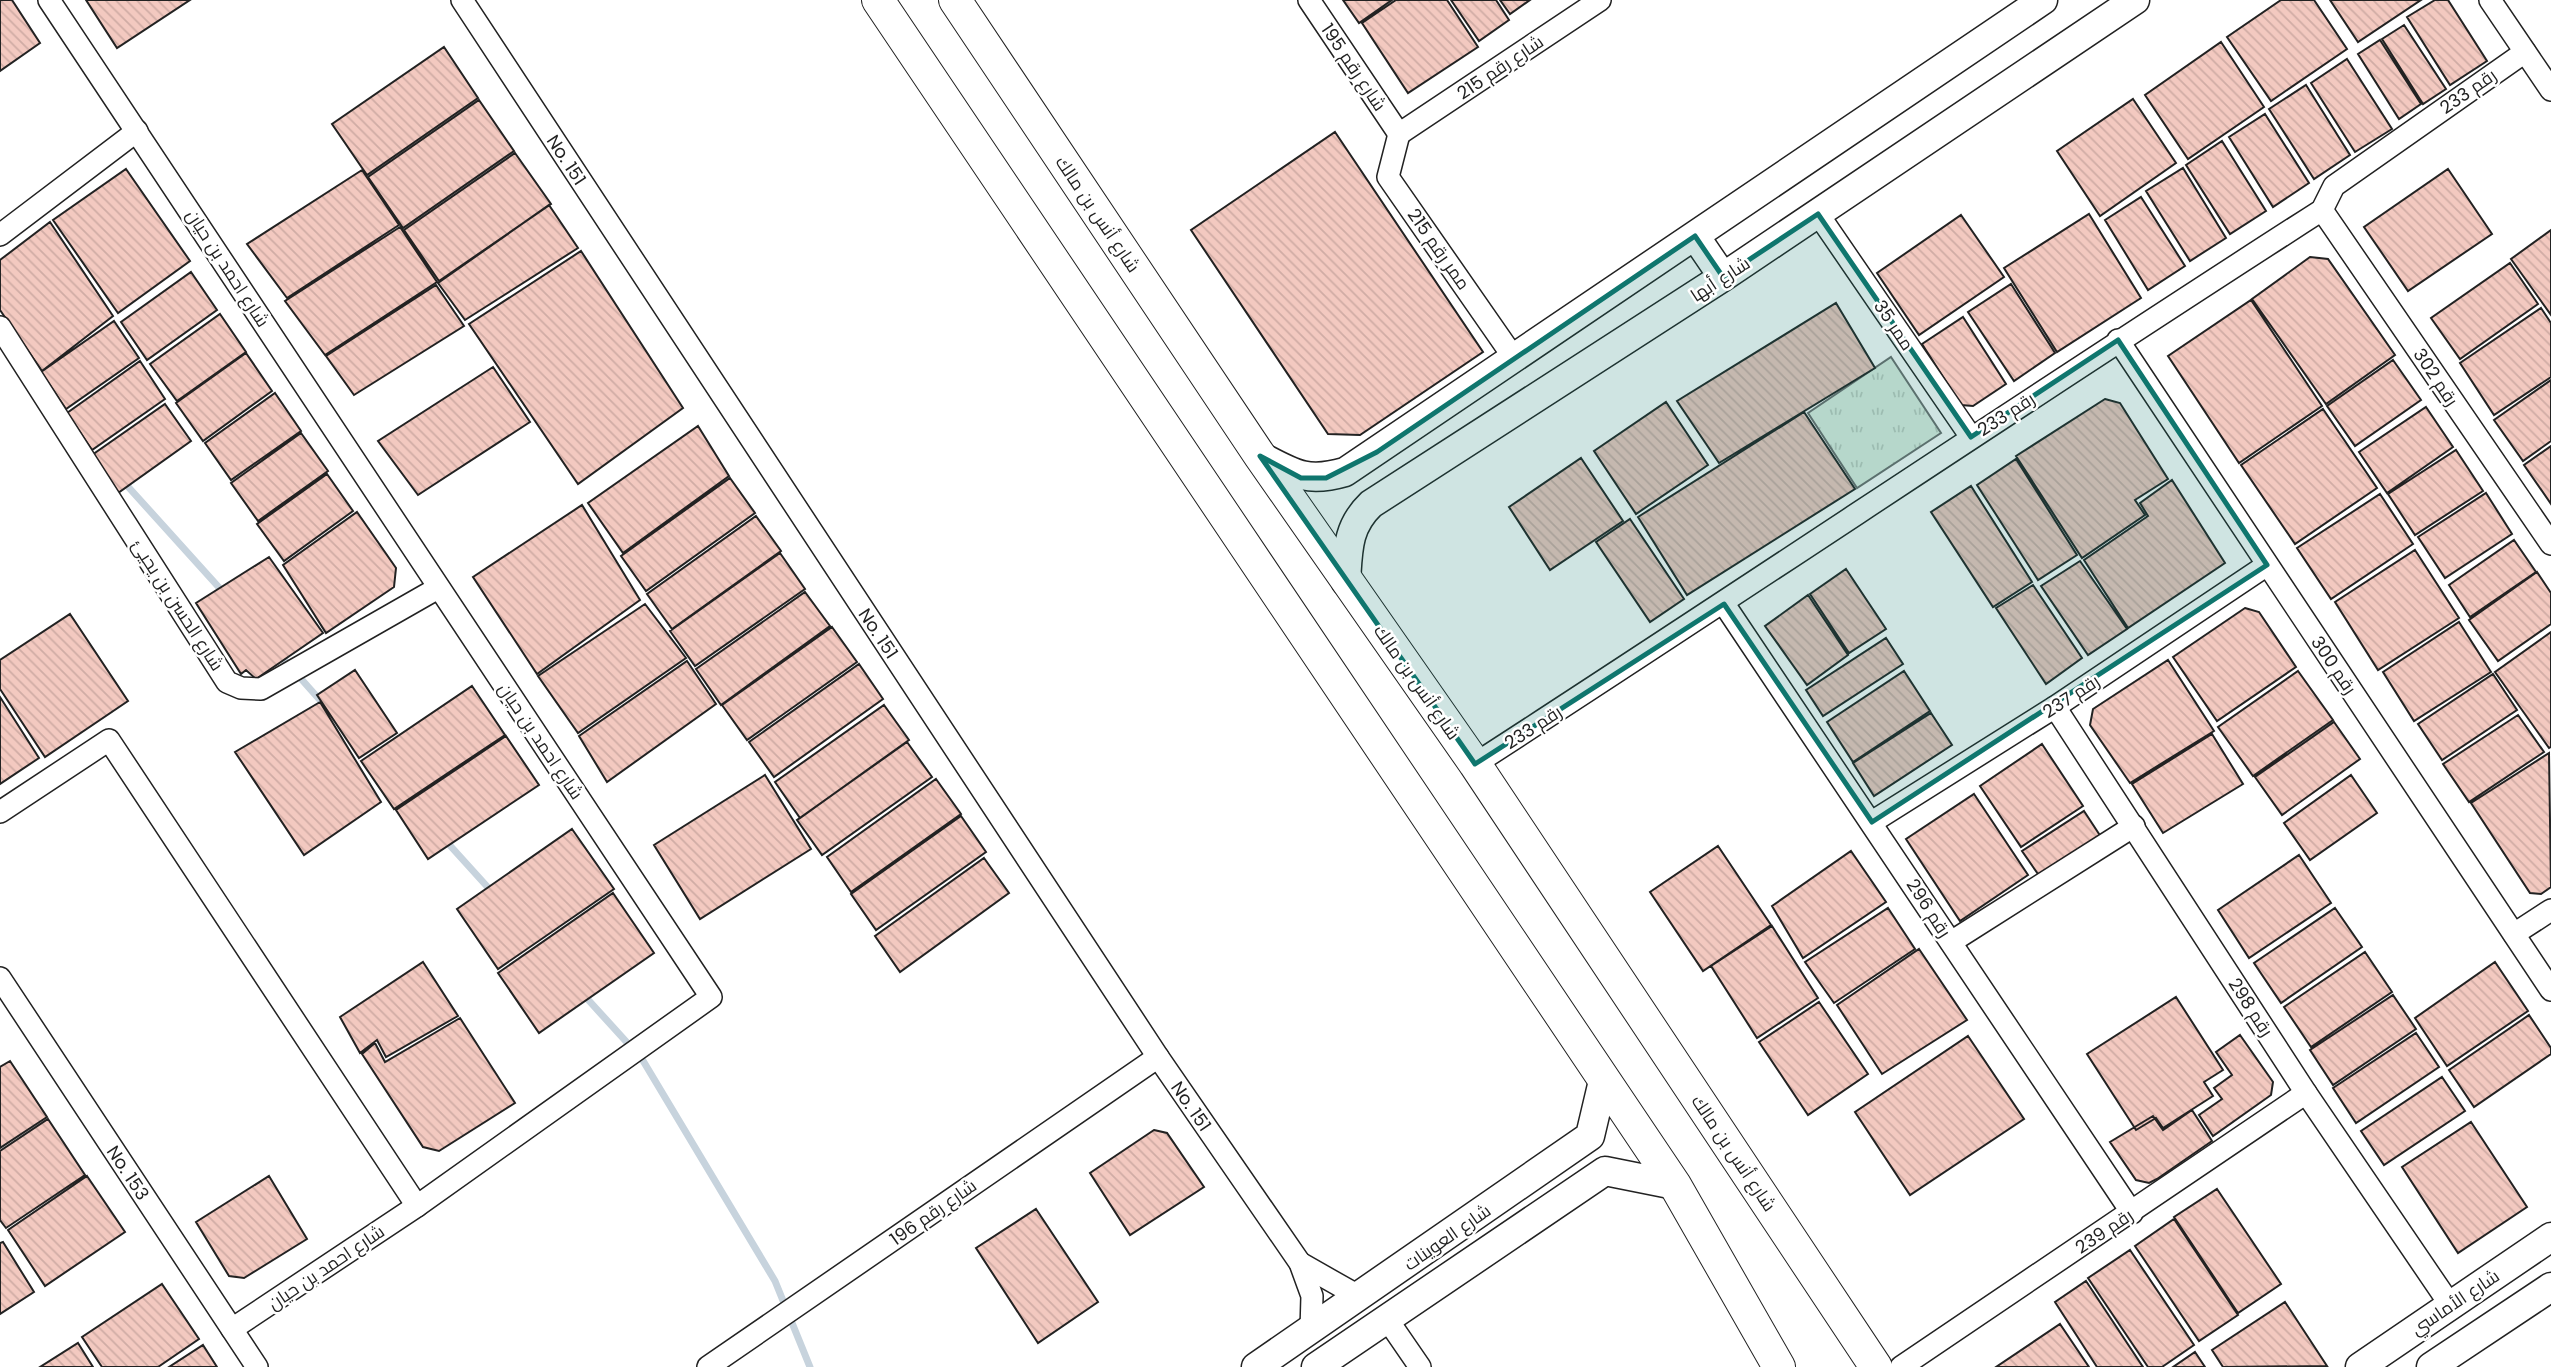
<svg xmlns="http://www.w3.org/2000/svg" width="2551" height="1367" font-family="Poppins,Cairo,sans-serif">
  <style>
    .park { fill: url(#park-tufts); stroke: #6f6f6f; stroke-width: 2 }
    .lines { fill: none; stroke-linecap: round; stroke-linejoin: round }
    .stream { stroke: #c7d3dd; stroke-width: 7 }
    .building { fill: url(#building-back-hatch); stroke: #222; stroke-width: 2 }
    .street-casing { stroke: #222; stroke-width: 24 }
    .secondary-casing { stroke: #222; stroke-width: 31 }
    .primary-casing { stroke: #222; stroke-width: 34 }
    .street { stroke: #fff; stroke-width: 21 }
    .secondary { stroke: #fff; stroke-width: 28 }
    .primary { stroke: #fff; stroke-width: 32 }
    .marked { fill: #0f766e; fill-opacity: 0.2; stroke: #0f766e; stroke-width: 5; stroke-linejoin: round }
    .labels { text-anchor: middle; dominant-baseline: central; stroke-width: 5; stroke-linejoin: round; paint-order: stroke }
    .street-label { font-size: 18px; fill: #222; stroke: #fff }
  </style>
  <defs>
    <pattern id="park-tufts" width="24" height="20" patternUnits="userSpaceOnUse" patternTransform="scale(1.75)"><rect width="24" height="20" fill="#e0efe3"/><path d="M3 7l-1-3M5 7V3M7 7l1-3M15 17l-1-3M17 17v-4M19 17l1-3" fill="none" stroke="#c0cdc2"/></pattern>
    <pattern id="building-back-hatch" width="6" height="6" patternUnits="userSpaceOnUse" patternTransform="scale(1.75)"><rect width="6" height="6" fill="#f3c9c0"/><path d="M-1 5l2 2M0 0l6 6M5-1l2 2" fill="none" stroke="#d0aca5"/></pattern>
  </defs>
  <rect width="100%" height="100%" fill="#fff"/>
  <path class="park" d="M1891 357 1941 433 1857 488 1808 413Z"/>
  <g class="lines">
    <path class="stream" d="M122 480 224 593
      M279 654 327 708
      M445 840 493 893
      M582 993 642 1059 775 1281 810 1367"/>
  </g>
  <path class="building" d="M0 0H12L40 43 0 71Z
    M86 0H190L117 48Z
    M1343 0H1392L1359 23Z
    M1396 0H1447L1478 47 1408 93 1362 23Z
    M1451 0H1496L1509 20 1479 41Z
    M1500 0H1530L1510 14Z
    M2281 0H2314L2347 49 2271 101 2227 37Z
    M2330 0H2421L2358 42Z
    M2435 0H2448L2487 61 2450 85 2407 17Z
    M2404 25 2446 89 2423 104 2382 39Z
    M2380 40 2421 104 2399 119 2358 54Z
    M2221 42 2264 107 2188 159 2145 95Z
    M444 47 478 98 367 175 332 124Z
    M2347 59 2392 129 2355 152 2311 83Z
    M2306 85 2350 155 2314 179 2269 109Z
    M2133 99 2176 163 2100 216 2057 151Z
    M479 100 514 151 403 228 368 177Z
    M2265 114 2309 183 2273 207 2229 137Z
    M1335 132 1483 352 1360 435 1328 434 1191 230Z
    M2222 141 2266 211 2230 234 2186 165Z
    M515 153 551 204 439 281 404 230Z
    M2183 168 2226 238 2190 261 2146 191Z
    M126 169 190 261 118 313 53 220Z
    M2448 169 2492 234 2408 291 2364 227Z
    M362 170 399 225 287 298 247 244Z
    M2141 197 2185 266 2148 290 2105 220Z
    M549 205 578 248 465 320 438 283Z
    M2089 214 2141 298 2057 352 2004 268Z
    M1961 215 2004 277 1919 335 1877 273Z
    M50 222 113 316 42 371 0 310V260Z
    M400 227 437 282 325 355 285 301Z
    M2551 230V315L2511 259Z
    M581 251 683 408 578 484 469 324Z
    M2310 257 2328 259 2395 355 2326 404 2252 299Z
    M2510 263 2538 304 2460 359 2431 318Z
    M191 272 217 310 147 360 121 322Z
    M2011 284 2055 353 2014 381 1968 312Z
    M436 285 464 326 354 395 326 356Z
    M2251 300 2322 406 2239 463 2168 356Z
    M1836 303 1875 368 1719 463 1677 401Z
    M2541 308 2551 323V377L2494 415 2460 363Z
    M220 314 246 352 177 401 150 364Z
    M1963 317 2006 384 1973 406 1961 405 1922 344Z
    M114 321 139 358 66 409 41 372Z
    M246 353 272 391 203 441 176 403Z
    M2393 360 2421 400 2355 446 2327 406Z
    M140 361 165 399 92 450 67 413Z
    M493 367 530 422 418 495 378 441Z
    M2551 380V441L2523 461 2494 420Z
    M275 393 301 431 231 480 205 443Z
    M2105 399 2120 403 2168 479 2135 500 2145 515 2082 558 2016 456Z
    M1666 402 1708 465 1636 514 1594 451Z
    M165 404 191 441 118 493 92 455Z
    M2426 407 2453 447 2387 493 2359 452Z
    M2323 409 2377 488 2295 544 2241 465Z
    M1804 412 1855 489 1687 595 1638 517Z
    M698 426 729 476 623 553 588 503Z
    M301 433 328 471 258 521 231 483Z
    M2551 446V504L2524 465Z
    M2456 450 2483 491 2415 535 2388 494Z
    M1581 458 1623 521 1550 570 1509 507Z
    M2016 459 2077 555 2038 580 1977 485Z
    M327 474 353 511 284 561 257 524Z
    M730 478 755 513 646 591 621 556Z
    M2172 480 2225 563 2128 628 2084 560 2148 516 2140 503Z
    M1971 486 2032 582 1993 607 1931 512Z
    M2486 493 2512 534 2445 578 2418 537Z
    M2380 494 2413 544 2331 599 2297 548Z
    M582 505 640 600 537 674 473 577Z
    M357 512 396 568 394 587 326 633 283 565Z
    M756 516 781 551 672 629 647 594Z
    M1630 519 1684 599 1650 622 1596 542Z
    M2514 540 2536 572 2470 617 2449 585Z
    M2415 550 2459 618 2378 670 2335 602Z
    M780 553 805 589 695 666 670 631Z
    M269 557 323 633 256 679 246 670 241 674 196 603Z
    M2080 561 2127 629 2088 655 2041 586Z
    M1846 569 1886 629 1849 653 1810 594Z
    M2537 572 2551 593V624L2498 661 2469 620Z
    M2033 585 2082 658 2046 684 1996 608Z
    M805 592 830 626 721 705 696 669Z
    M1808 595 1848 655 1807 685 1765 626Z
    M645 604 686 658 578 733 538 676Z
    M2245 608 2259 612 2296 667 2217 721 2173 657Z
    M70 614 128 701 45 757 0 689V660Z
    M2459 622 2491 672 2414 721 2383 672Z
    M832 627 857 662 747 740 722 705Z
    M2551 632V747L2549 748 2495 672Z
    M1886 638 1903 664 1823 716 1806 690Z
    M2168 660 2214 731 2130 783 2090 725 2093 709Z
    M687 661 716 704 607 782 579 736Z
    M859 664 883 699 774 777 749 742Z
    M355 670 397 733 359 758 317 695Z
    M1904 671 1930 711 1853 762 1827 722Z
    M2298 671 2333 720 2253 776 2218 727Z
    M2493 674 2517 710 2442 760 2418 724Z
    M472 686 505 735 394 809 361 761Z
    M0 697 39 758 0 784Z
    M320 702 381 802 304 855 235 752Z
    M884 705 909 740 800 818 775 782Z
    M1931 713 1952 745 1874 796 1853 763Z
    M2518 715 2544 752 2469 802 2443 764Z
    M2334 722 2360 759 2282 815 2255 777Z
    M2212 734 2243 784 2163 833 2132 784Z
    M506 736 539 785 428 859 396 810Z
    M907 742 932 777 822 855 797 820Z
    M2042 744 2083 806 2021 847 1980 786Z
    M2549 753 2551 887 2541 894 2530 893 2471 803Z
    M765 775 811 849 700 919 654 845Z
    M2351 775 2377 813 2310 860 2284 823Z
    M936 779 961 814 851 892 827 857Z
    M1974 794 2028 875 1960 921 1906 839Z
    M2084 811 2101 837 2040 877 2022 851Z
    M961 816 986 852 876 930 851 894Z
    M572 829 614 889 498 969 457 909Z
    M1718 846 1771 925 1703 971 1650 892Z
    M1851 851 1886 902 1803 958 1772 906Z
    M2299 855 2331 903 2249 958 2218 910Z
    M984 858 1009 893 900 972 875 936Z
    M613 893 654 953 539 1033 498 973Z
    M1888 908 1915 949 1834 1003 1805 962Z
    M2335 908 2362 947 2281 1003 2254 963Z
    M1772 926 1818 998 1757 1038 1711 966Z
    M1919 949 1967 1020 1882 1074 1837 1005Z
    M2365 952 2392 992 2311 1047 2284 1007Z
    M423 962 458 1016 386 1057 377 1040 360 1053 340 1017Z
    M2495 962 2528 1011 2447 1066 2415 1018Z
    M2393 995 2416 1029 2333 1085 2310 1050Z
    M2176 997 2223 1070 2204 1082 2213 1096 2163 1128 2156 1118 2136 1130 2087 1054Z
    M1819 1002 1868 1074 1808 1115 1759 1042Z
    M2529 1015 2551 1048V1054L2474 1107 2449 1070Z
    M460 1018 515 1103 439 1151 423 1147 362 1054 375 1043 385 1062Z
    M2416 1033 2439 1067 2356 1123 2333 1088Z
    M2240 1035 2273 1082 2271 1095 2213 1136 2199 1115 2222 1099 2214 1088 2232 1075 2216 1052Z
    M1968 1036 2024 1119 1910 1195 1855 1112Z
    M10 1061 47 1117 0 1148V1067Z
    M2442 1077 2465 1111 2384 1165 2361 1131Z
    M2192 1110 2212 1141 2157 1179 2149 1183 2136 1180 2110 1142 2153 1116 2163 1130Z
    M48 1119 85 1175 6 1228 0 1220V1151Z
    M2471 1122 2527 1207 2458 1253 2402 1167Z
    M1154 1130 1167 1133 1204 1187 1130 1235 1090 1173Z
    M87 1176 125 1232 45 1286 8 1230Z
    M269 1176 307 1239 244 1278 229 1276 196 1222Z
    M2217 1189 2281 1284 2238 1313 2174 1217Z
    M1036 1209 1098 1302 1038 1343 976 1248Z
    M2174 1219 2238 1315 2199 1341 2135 1246Z
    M3 1242 34 1292 0 1314V1243Z
    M2130 1250 2194 1345 2162 1367H2148L2088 1278Z
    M2086 1281 2143 1367H2097L2055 1302Z
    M162 1284 199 1339 158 1367H102L82 1337Z
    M2285 1302 2327 1366 2223 1367 2212 1350Z
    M2060 1324 2089 1367H1996Z
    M78 1343 93 1367H40Z
    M203 1345 217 1367H169Z
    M2195 1352 2205 1367H2173Z"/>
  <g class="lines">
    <g class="street-casing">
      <g id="street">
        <path d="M49 0 711 997 417 1206 232 1329"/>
        <path id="s1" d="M462 0 1158 1057 1300 1263 1312 1296 1311 1330"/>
        <path d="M1309 0 1399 134"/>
        <path d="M2490 0 2551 90"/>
        <path d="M1399 134 1388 177 1514 358"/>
        <path d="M1399 134 1600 0"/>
        <path d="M2322 210 2551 544"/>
        <path d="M1818 214 1971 437"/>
        <path d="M0 235 137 131"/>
        <path d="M0 327 227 682 241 688 261 689 438 588"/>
        <path d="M2118 340 2551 990"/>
        <path d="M1724 604 2132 1213"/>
        <path d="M2055 707 2306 1093 2451 1306"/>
        <path d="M1475 764C1758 581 2038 392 2322 210L2334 186 2525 52"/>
        <path d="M0 812 109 740 417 1206"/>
        <path d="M1872 822 2055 707 2267 565"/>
        <path d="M2514 934 2551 910"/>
        <path d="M1951 942 2134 826"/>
        <path id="s2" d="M0 978 257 1367"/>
        <path d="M1300 1263 1360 1297"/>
        <path d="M1387 1319 1420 1367"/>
        <path d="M708 1367 1158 1057"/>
        <path d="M1901 1367 2306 1093"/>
      </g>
    </g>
    <g class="secondary-casing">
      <path id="secondary" d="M1695 236 1723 277
        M1260 456C1294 474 1307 483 1345 472L2043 0
        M1346 582C1348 550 1347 527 1371 504L1723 277 2135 0
        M1256 1367 1590 1136 1603 1081
        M1316 1367 1605 1171 1675 1185
        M2360 1367 2551 1237
        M2431 1367 2551 1287"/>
    </g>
    <g class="primary-casing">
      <path id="primary" d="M878 0 1675 1185 1779 1367
        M955 0 1260 456 1475 764 1876 1367"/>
    </g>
    <use href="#street" class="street"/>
    <use href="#secondary" class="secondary"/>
    <use href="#primary" class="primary"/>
  </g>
  <path class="marked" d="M1818 214 1971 437 2118 340 2267 565 1872 822 1724 604 1475 764 1260 456 1301 478H1326L1377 452 1695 236 1723 277Z"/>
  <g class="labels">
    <g class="street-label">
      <text transform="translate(1354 67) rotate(56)">شارع رقم 195</text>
      <text transform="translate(1500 67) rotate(-34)">شارع رقم 215</text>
      <text transform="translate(2468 91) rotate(-35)">رقم 233</text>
      <text stroke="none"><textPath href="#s1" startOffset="191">No. 151</textPath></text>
      <text transform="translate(1098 214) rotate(56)">شارع أنس بن مالك</text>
      <text transform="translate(1439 249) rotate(55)">ممر رقم 215</text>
      <text transform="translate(228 268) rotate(57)">شارع احمد بن حيان</text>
      <text transform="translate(1720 279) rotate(-33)">شارع أبها</text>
      <text transform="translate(1894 325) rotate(56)">ممر 35</text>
      <text transform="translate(2436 377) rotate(56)">رقم 302</text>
      <text transform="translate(2006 414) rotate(-33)">رقم 233</text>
      <text transform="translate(178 605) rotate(57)">شارع الحسن بن يحيئ</text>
      <text stroke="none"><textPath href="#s1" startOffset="758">No. 151</textPath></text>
      <text transform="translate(2334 665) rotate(56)">رقم 300</text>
      <text transform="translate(1417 682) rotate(55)">شارع أنس بن مالك</text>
      <text transform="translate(2071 696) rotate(-33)">رقم 237</text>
      <text transform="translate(1533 727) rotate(-33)">رقم 233</text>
      <text transform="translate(541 741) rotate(56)">شارع احمد بن حيان</text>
      <text transform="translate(1929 908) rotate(57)">رقم 296</text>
      <text transform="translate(2251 1007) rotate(57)">رقم 298</text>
      <text stroke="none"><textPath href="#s1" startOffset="1325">No. 151</textPath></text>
      <text transform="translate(1734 1153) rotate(56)">شارع أنس بن مالك</text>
      <text stroke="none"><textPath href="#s2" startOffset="233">No. 153</textPath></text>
      <text transform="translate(933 1212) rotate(-35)">شارع رقم 196</text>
      <text transform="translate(2104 1231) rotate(-34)">رقم 239</text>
      <text transform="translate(1447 1237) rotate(-35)">شارع العوينات</text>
      <text transform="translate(326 1267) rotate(-34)">شارع احمد بن حيان</text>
      <text transform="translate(2455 1302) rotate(-34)">شارع الأماسي</text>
    </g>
  </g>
</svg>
